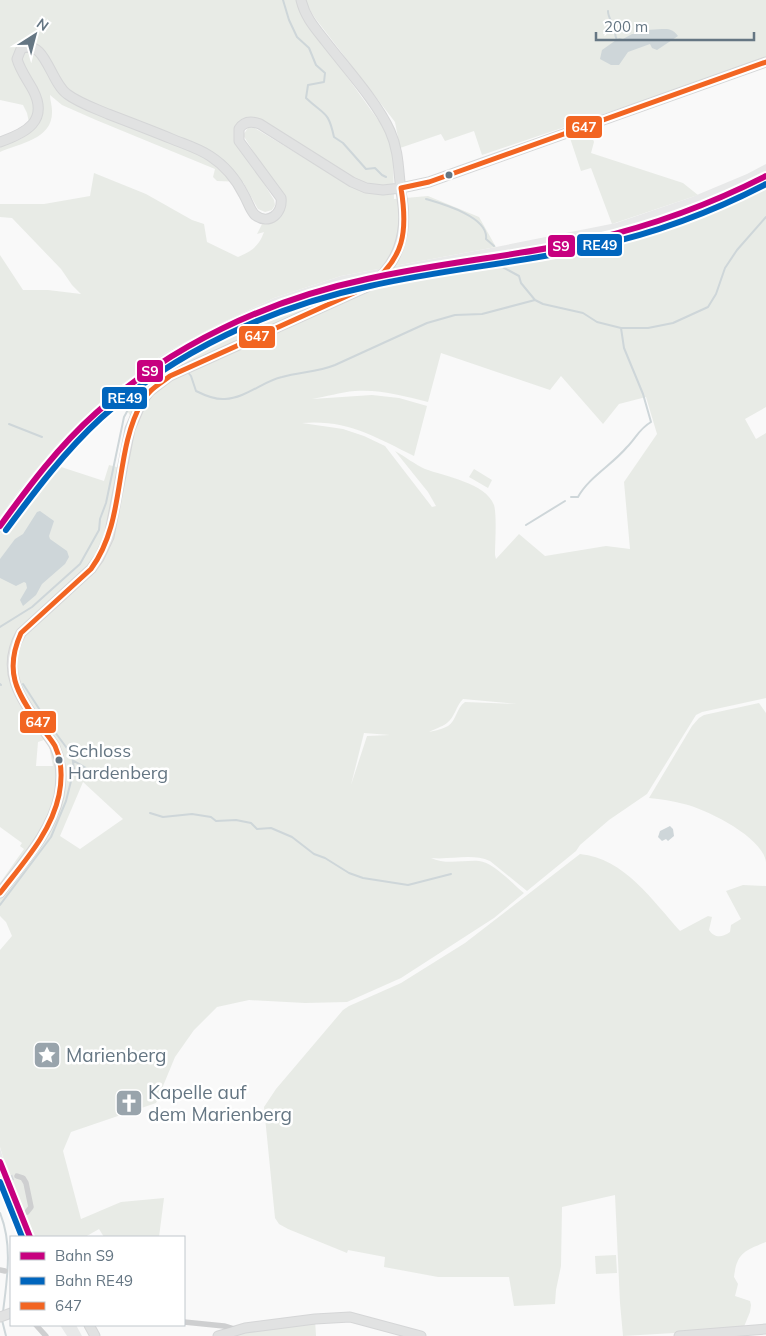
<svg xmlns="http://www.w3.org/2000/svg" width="766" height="1336" font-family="Mulish,sans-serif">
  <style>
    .built { fill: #e8e9e9 }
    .green { fill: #e8ebe6; fill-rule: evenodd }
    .water { fill: #ced6d9 }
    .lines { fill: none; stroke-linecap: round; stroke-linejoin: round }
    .stream { stroke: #ced6d9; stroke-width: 2 }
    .street-tunnel { stroke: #d4d8dc; stroke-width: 5.5; stroke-dasharray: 5.5 3; stroke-linecap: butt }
    .secondary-casing { stroke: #d5d6d7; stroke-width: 11 }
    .street { stroke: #cecfd0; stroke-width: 5.5 }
    .secondary { stroke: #e1e2e2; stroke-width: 9 }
    .bus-1-casing { stroke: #fff; stroke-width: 9 }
    .bus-1 { stroke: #f26522; stroke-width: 5 }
    .rail-1-casing { stroke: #fff; stroke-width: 10 }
    .rail-2-casing { stroke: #fff; stroke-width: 10 }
    .rail-1 { stroke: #c7007f; stroke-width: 6 }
    .rail-2 { stroke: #0065bd; stroke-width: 6 }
    .bus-dot { fill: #657683; stroke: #fff; stroke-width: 2 }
    .labels { text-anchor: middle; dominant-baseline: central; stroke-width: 5; stroke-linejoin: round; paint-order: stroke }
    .bus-label { font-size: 18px; fill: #657683; stroke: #fff; text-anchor: start }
    .poi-label { font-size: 19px; fill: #657683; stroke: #fff; text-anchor: start }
    .line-badge { stroke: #fff; stroke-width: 2 }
    .badge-label { font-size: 14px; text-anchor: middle; font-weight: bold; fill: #fff }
  </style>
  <rect width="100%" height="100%" fill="#f9f9f9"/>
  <path class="built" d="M766 164V182L697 213 623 241 497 261 384 288 367 283 318 295 195 345 148 378 81 431 52 464 29 498 0 534V517L19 490 58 443 112 391 165 353 215 326 274 298 341 276 496 247 616 223 692 197 747 174Z
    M0 1148 8 1174 34 1237H19L0 1193Z
    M60 1325H76L82 1336H67Z"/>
  <path class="green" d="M0 0H296L302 14 386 131 393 155 394 199 428 196 479 217 496 247 341 276 274 298 215 326 165 353 112 391 58 443 19 490 0 517V255L23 290H48L81 294 72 285 61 269 12 218 0 217V204H44L90 196 94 173 146 194 192 220 204 224 207 242 238 257C252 251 259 246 264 232L257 234 262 224 272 222 285 202 243 135 248 128 253 127 258 130 331 174 329 163 262 121 251 117 240 121 234 132 236 145 252 164 274 200 275 205 272 210 265 212 258 209 243 182 217 181 213 177 215 169 96 120 62 105 50 95C50 100 52 105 52 111 53 139 21 143 0 152V146L21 139 31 132 27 113 23 105 0 100Z
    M300 0H766V57L704 80 482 155 474 131 445 141 441 134 400 148 395 122 315 18 307 5Z
    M589 128 594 142 591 153 683 183 698 195 612 224 591 168 581 171 569 135Z
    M766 182V407L745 419 756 439 766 433V698L702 712 696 715 647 794 609 820 580 845 576 851 527 891 490 861C472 853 451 860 431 858 445 865 463 860 479 861 493 862 513 884 524 893L494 918 401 978 347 1002 305 1003 249 1000 217 1007 194 1030 175 1057 156 1103 71 1132 63 1151 81 1219 121 1202 164 1198 159 1237H104L99 1229 85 1237H34L8 1174 0 1147V950L12 936 6 922 0 916V883L24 849 20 846 22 843 0 827V534L29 498 52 464 104 481 109 465 128 470 133 430 131 417 120 399 195 345 239 327 318 295 367 283 384 288 497 261 623 241 697 213ZM441 353 550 390 561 376 603 424 619 404 646 397 657 434 624 482 630 549 606 546 545 556 519 534 496 559 495 555C495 543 497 516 494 505 486 483 444 476 425 469 416 465 404 456 395 451L428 492 436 506 432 507 385 446 364 436 343 429 302 423C346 419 376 437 414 456L427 406 399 398 372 395 312 399C326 397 340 392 355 391 380 389 404 396 428 402ZM463 699 517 704 465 702C456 708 457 720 448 726 443 729 434 731 429 732 434 729 442 727 447 723 455 717 456 706 463 699ZM364 733 390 735 367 736 351 785ZM44 740 49 746 53 766H36L38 742ZM83 782 123 819 80 849 60 836Z
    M474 469 492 480 488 488 469 477Z
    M759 703 766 713V862C763 837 706 809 684 804 673 801 661 799 649 798L692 726 699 718 704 715Z
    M580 854C624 858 653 901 680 931L708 916 712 917 709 930C715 939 723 937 730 932L731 925 741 919 726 891 743 885 766 886V1242C745 1251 737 1252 734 1277L738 1284 735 1296 750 1301 751 1305 750 1312 743 1329 623 1336 620 1303 615 1195 562 1207 561 1266 556 1290 555 1304 514 1306 509 1277H438L384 1267 385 1257 348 1250 347 1253 288 1229 279 1224 275 1218 264 1107 276 1089 343 1010 349 1006 401 983 465 943Z
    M616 1255 617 1273 596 1274 595 1256Z
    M315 1319 316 1336H225Z"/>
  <path class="water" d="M662 29C669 29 673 29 678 36L657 50 652 48 650 44 628 52 619 65H611L600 59 602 50 619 38 623 39 632 34H638L646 30Z
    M40 511 54 521 49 536 50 539 67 551 69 557 65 564 42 584 36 595 23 606 20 600 27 588 26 583 24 582 16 586 0 578V559L15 539 23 534 37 512Z
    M670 826 673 829 674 836 668 841 666 839 662 841 658 837 660 831Z"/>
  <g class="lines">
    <path class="stream" d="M283 0 289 20 297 37 309 48 316 65 325 73 324 82 308 85 306 98C325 116 328 110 334 137L343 143 366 169 375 168 382 175 386 177
      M608 11C608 18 612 21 614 27 616 33 614 35 617 40
      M426 199C443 204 489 217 486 239L494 246
      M497 264 519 276 521 283 535 300
      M187 371 191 376 196 391C204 395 215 400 225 399 246 398 263 381 282 377 300 372 318 372 335 365L427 323 455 315 482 314 535 300 543 304 583 313 597 322 621 328H648L673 323 708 307 716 294 725 268 737 250 766 217
      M9 424 42 437
      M571 497H578C589 477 612 465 627 447 636 438 639 429 651 422L643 394 624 348 621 328
      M526 525 565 501
      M0 627 32 607 80 564 99 530 100 519 106 503 124 417 140 388 175 362 182 364 184 367
      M0 684 1 685
      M74 761 98 775
      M150 813 163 817 192 814 211 817 216 821 236 820 251 823 257 829 271 828 292 837 314 854 325 858 349 873 363 878 408 885 451 874
      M0 905 51 837 66 801 74 769 72 755 49 724 23 684
      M0 1213C13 1245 7 1279 3 1312
      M2 1320 6 1336"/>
    <path class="street-tunnel" d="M0 1182 17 1176"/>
    <g class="secondary-casing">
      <path id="secondary" d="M0 142C26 133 49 121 33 90 27 79 20 70 17 59L21 49C45 37 50 82 67 94 79 103 94 108 108 114 129 122 150 130 172 139 184 144 198 148 210 156 224 165 236 179 244 195 248 202 250 210 255 215 269 226 283 213 281 198L239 141V129C244 121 252 121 260 124L352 182 366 188 383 190 401 188 429 182 766 62
        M0 893C22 863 51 833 59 796 62 779 62 763 55 747 52 741 46 734 42 728 20 698 0 670 21 633L91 569 99 558 109 537 130 429 142 401 149 392 170 376 367 287C398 267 408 233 402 198 398 175 400 153 390 131 377 102 346 68 326 42 315 28 305 17 301 0
        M0 1317 11 1313
        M89 1325 95 1336
        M218 1336 245 1328 315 1319 350 1317 421 1336
        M679 1336 766 1329"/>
    </g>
    <path class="street" d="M17 1176 23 1178 26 1183 31 1207 27 1212
      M0 1270 5 1271
      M184 1322 224 1326 237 1330
      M36 1325 46 1336"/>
    <use href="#secondary" class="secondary"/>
    <g class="bus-1-casing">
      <path id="bus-1" d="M401 188 429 182 766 62
        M0 893C23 863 51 833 59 795 62 780 62 761 55 746 51 739 44 731 39 724 16 692 4 671 21 633L91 569C127 520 113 453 142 402 148 390 160 384 170 376L367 287C405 259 408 231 401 188"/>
    </g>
    <use href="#bus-1" class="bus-1"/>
    <g class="rail-1-casing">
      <path id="rail-1" d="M0 526C29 486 59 446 96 413 171 345 268 300 367 279 442 262 519 256 594 239 654 225 711 204 766 176
        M0 1162 30 1237"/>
    </g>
    <g class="rail-2-casing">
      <path id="rail-2" d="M6 530C35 491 65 451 101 418 175 351 272 307 370 286 444 269 521 263 596 246 655 233 712 212 766 184
        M0 1182 22 1237"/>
    </g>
    <use href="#rail-1" class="rail-1"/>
    <use href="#rail-2" class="rail-2"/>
  </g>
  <defs>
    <g id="sight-square" transform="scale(1.4375)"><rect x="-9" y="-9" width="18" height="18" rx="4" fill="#99a4ac" stroke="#fff"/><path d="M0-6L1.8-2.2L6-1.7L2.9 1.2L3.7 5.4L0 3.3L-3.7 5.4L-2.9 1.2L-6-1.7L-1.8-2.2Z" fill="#fff"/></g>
    <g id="church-square" transform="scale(1.4375)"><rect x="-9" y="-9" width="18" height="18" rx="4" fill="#99a4ac" stroke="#fff"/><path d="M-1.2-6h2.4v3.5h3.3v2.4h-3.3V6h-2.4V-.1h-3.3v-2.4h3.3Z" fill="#fff"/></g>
  </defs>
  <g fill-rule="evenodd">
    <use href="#sight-square" x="47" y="1055"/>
    <use href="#church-square" x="129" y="1103"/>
  </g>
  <g class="bus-dot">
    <circle cx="449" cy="175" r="4.5"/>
    <circle cx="59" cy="760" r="4.5"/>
  </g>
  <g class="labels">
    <g class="bus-label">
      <text x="68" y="750">Schloss<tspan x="68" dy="22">Hardenberg</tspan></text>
    </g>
    <g class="poi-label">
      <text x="66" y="1055">Marienberg</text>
      <text x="148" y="1092">Kapelle auf<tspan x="148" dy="22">dem Marienberg</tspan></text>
    </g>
  </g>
  <g class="line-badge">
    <rect x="565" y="115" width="38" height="24" rx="5" fill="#f26522"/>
    <rect x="576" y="233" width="47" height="24" rx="5" fill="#0065bd"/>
    <rect x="547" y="234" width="29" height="24" rx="5" fill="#c7007f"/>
    <rect x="238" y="325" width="38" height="24" rx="5" fill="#f26522"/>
    <rect x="136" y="359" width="28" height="24" rx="5" fill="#c7007f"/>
    <rect x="101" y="386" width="47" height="24" rx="5" fill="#0065bd"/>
    <rect x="19" y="710" width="38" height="24" rx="5" fill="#f26522"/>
  </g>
  <g class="badge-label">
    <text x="584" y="132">647</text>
    <text x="600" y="250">RE49</text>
    <text x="561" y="251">S9</text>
    <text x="257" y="341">647</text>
    <text x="150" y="376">S9</text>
    <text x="125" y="403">RE49</text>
    <text x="38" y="727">647</text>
  </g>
  <rect x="10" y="1236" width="175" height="90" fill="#ffffff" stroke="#c1c8cd"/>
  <rect x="20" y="1252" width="25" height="8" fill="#c7007f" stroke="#c1c8cd"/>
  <text x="55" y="1261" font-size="15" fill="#657683">Bahn S9</text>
  <rect x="20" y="1277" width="25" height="8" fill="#0065bd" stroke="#c1c8cd"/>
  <text x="55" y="1286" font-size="15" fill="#657683">Bahn RE49</text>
  <rect x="20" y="1302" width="25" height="8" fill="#f26522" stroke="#c1c8cd"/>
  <text x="55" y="1311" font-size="15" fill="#657683">647</text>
  <g transform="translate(35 35) rotate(36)" stroke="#ffffff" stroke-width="4" paint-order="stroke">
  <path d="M0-4L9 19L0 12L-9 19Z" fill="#657683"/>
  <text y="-8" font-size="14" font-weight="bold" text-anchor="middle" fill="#657683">N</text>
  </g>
  <path d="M596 32v8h158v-8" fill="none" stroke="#657683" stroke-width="2.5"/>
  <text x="604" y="32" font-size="15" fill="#657683" stroke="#ffffff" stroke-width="4" paint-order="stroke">200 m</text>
</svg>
